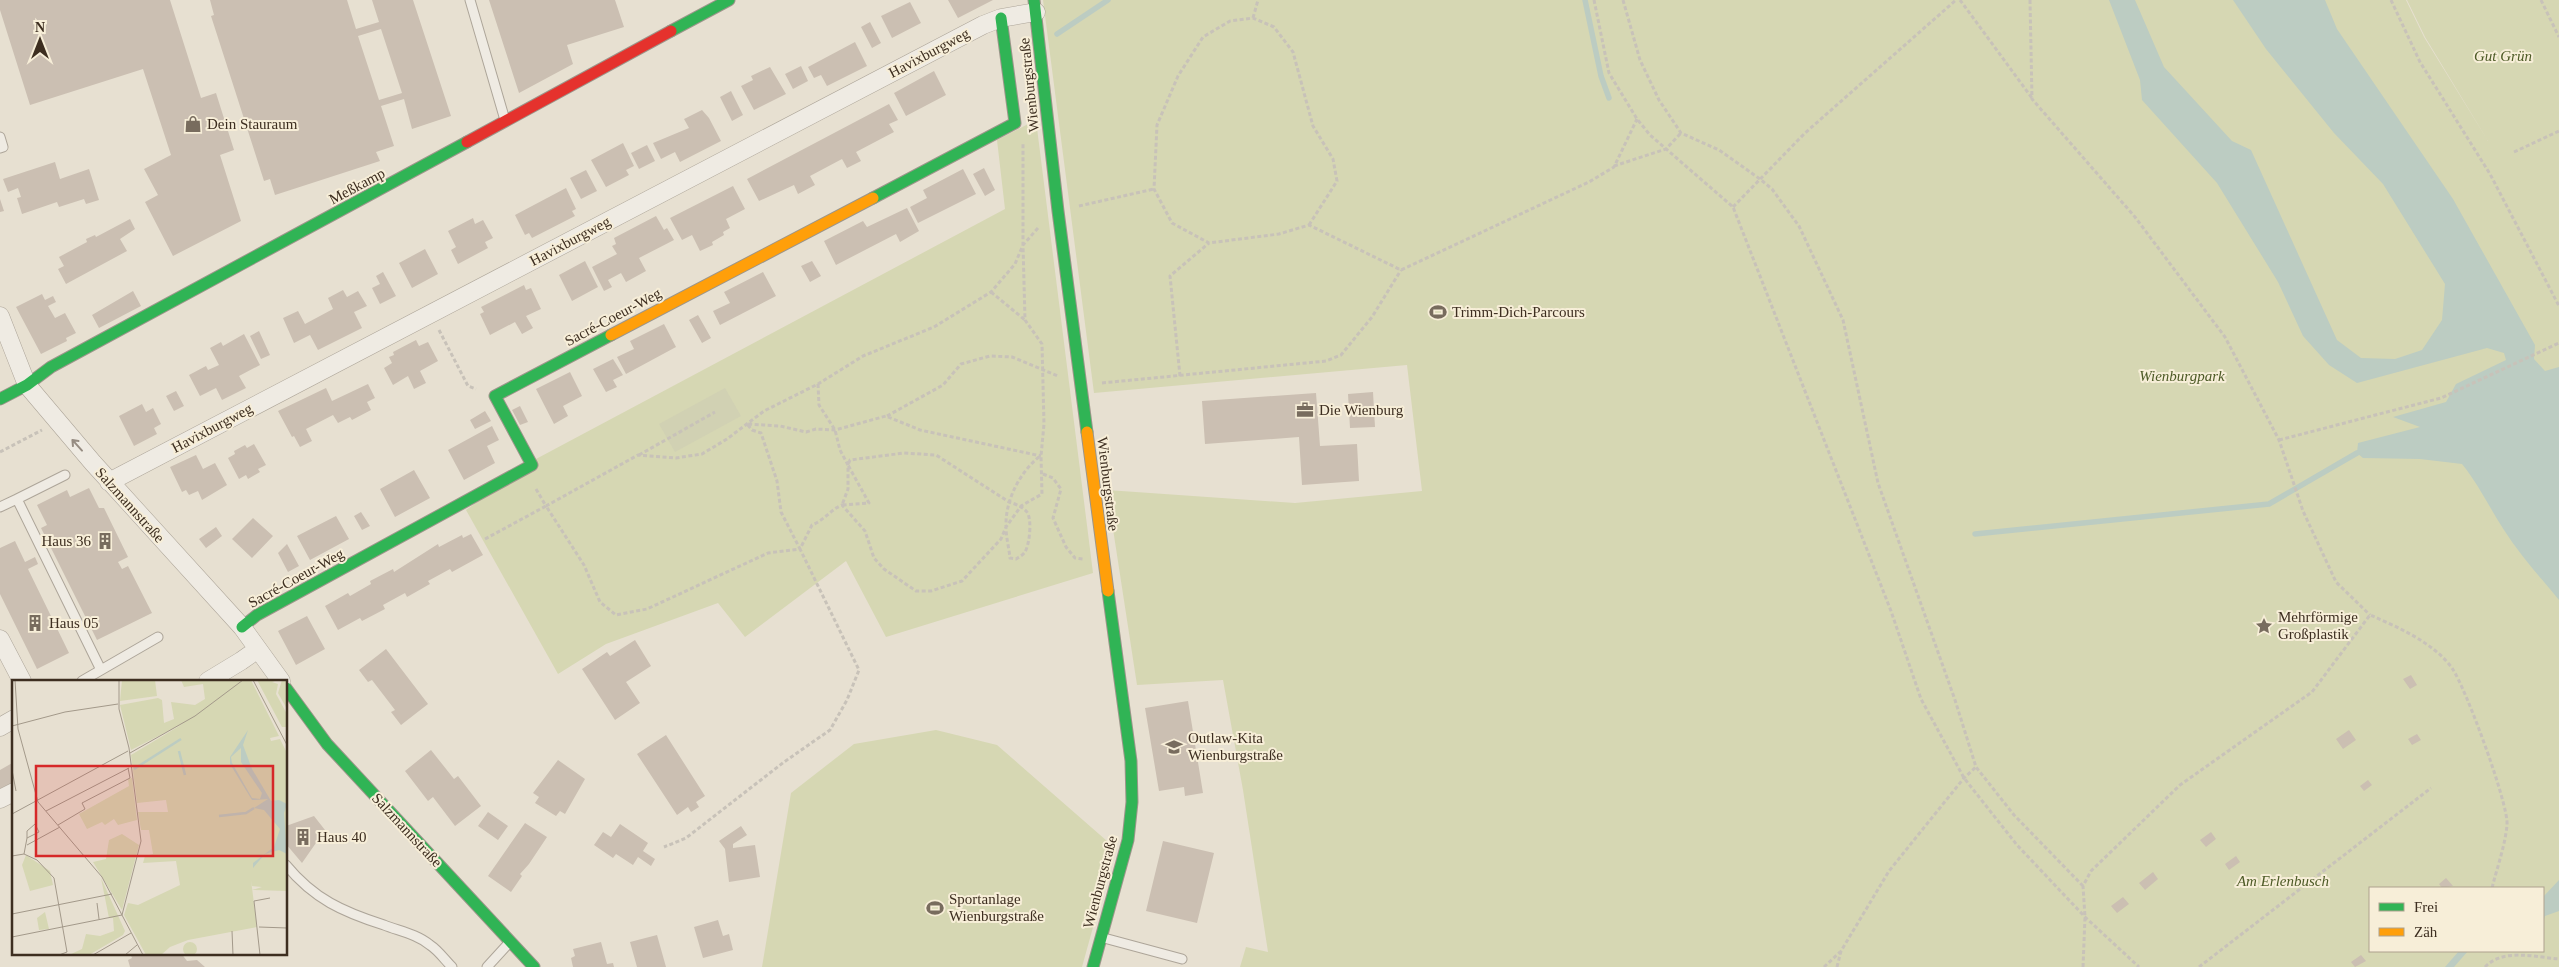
<svg xmlns="http://www.w3.org/2000/svg" width="2559" height="967" font-family="'Times New Roman',serif">
  <style>
    .green { fill: #d6d7b3; fill-rule: evenodd }
    .cemetery { fill: #d1d1b3 }
    .water { fill: #bcccc2 }
    .lines { fill: none; stroke-linecap: round; stroke-linejoin: round }
    .stream { stroke: #bcccc2; stroke-width: 5.5 }
    .building { fill: #cbbfb2; fill-rule: evenodd }
    .lane-casing { stroke: #ada599; stroke-width: 11 }
    .street-casing { stroke: #ada599; stroke-width: 19 }
    .fast-casing { stroke: #9c958a; stroke-width: 13 }
    .slow-casing { stroke: #9c958a; stroke-width: 13 }
    .jam-casing { stroke: #9c958a; stroke-width: 13 }
    .path { stroke: #c8c2b9; stroke-width: 3; stroke-dasharray: 4 2.5; stroke-linecap: butt }
    .lane { stroke: #efebe3; stroke-width: 9 }
    .street { stroke: #efebe3; stroke-width: 18 }
    .fast { stroke: #30b455; stroke-width: 11 }
    .slow { stroke: #ff9f0a; stroke-width: 11 }
    .jam { stroke: #e5322d; stroke-width: 11 }
    .oneway { stroke: #968c82 }
    .labels { text-anchor: middle; dominant-baseline: central; stroke-width: 4; stroke-linejoin: round; paint-order: stroke }
    .street-label { font-size: 15px; fill: #3d2e20; stroke: #f7eed8 }
    .park-label { font-size: 15px; font-style: italic; fill: #4d5a26; stroke: #f7eed8 }
    .poi-label { font-size: 15px; fill: #3d2e20; stroke: #f7eed8; text-anchor: start }
    .inset-river { fill: none; stroke: #bcccc2; stroke-width: 2.5 }
    .inset-road { fill: none; stroke: #a3998a; stroke-width: 1 }
    .view { fill: #d62828; fill-opacity: 0.15; stroke: #d62828; stroke-width: 2.5 }
    .inset-edge { fill: none; stroke: #3d2e20; stroke-width: 2.5 }
  </style>
  <rect width="100%" height="100%" fill="#e7e0d1"/>
  <path class="green" d="M1043 0H2406L2424 37 2488 141 2425 37 2407 0H2559V967H1240L1246 947 1268 952 1243 790 1223 680 1137 685 1107 490 1295 503 1422 491 1407 365 1094 393ZM2370 888H2543V951H2370Z
    M1036 120 1093 573 886 637 846 561 745 637 718 603 606 644 558 674 466 510 536 459 1005 209 997 140Z
    M936 730 997 745 1115 848 1082 967H762L791 793 854 744Z"/>
  <path class="cemetery" d="M725 388 741 416 675 452 659 424Z"/>
  <path class="water" d="M2109 0H2135L2164 67 2232 141 2251 150 2337 340 2361 358 2395 359 2422 350 2442 320 2445 284 2383 184 2334 133 2266 49 2233 0H2325L2337 29 2453 199 2535 345 2534 359 2545 371 2559 367V600C2540 577 2520 555 2504 530 2489 507 2479 485 2462 464L2420 459 2363 458 2357 453 2358 443 2420 427 2393 417 2446 402 2456 384 2506 360 2504 353 2487 348 2357 383 2329 365 2303 336 2278 282 2217 183 2142 100 2140 80Z
    M2559 880V911L2545 916 2543 922V897Z
    M2459 951H2468L2454 967H2445Z"/>
  <g class="lines">
    <path class="stream" d="M1585 0 1601 76 1609 98
      M1057 34 1108 0
      M1975 534 2269 504 2357 453"/>
  </g>
  <path class="building" d="M0 0H170L201 98 216 93 234 150 220 155 241 221 173 256 145 202 158 195 144 169 171 155 143 69 30 105 0 10Z
    M210 0H347L356 29 379 22 372 0H413L451 116 412 129 404 99 381 106 394 146 376 152 380 161 275 195 270 179 264 181 211 16 214 15ZM381 29 402 93 379 100 358 36Z
    M489 0H615L624 27 567 45 573 64 519 93Z
    M948 0H993L958 18Z
    M910 2 921 23 892 38 881 16Z
    M870 22 881 43 872 48 861 27Z
    M855 42 867 66 827 86 821 75 814 78 808 67Z
    M801 66 808 81 793 89 785 74Z
    M770 67 786 94 754 110 741 86 753 80 751 76Z
    M934 71 946 95 906 116 894 93Z
    M731 91 743 115 732 121 720 97Z
    M889 104 898 120 889 124 894 132 856 152 861 161 847 168 842 159 810 176 815 185 798 194 794 185 759 201 747 179Z
    M702 110 709 118 721 141 680 162 675 152 661 159 653 143 689 128 684 119Z
    M623 143 634 166 626 170 629 175 606 187 591 160Z
    M647 145 655 161 639 169 631 153Z
    M55 162 60 179 89 169 99 200 86 204 84 199 59 207 57 202 22 214 17 198 21 197 18 188 8 192 3 179Z
    M984 168 995 190 985 196 973 174Z
    M963 169 976 194 918 223 910 207 927 198 923 190Z
    M586 170 597 191 581 199 570 178Z
    M733 186 745 209 726 219 730 228 723 232 724 235 712 242 713 245 700 251 692 235 682 240 670 218Z
    M566 188 576 209 572 211 575 216 532 238 529 233 525 235 515 215Z
    M0 199 4 211 0 212Z
    M907 208 919 231 900 242 896 234 836 265 824 241 863 221 867 227Z
    M656 216 664 230 667 228 674 240 639 258 646 271 626 282 621 273 608 280 612 287 604 291 592 267 617 254 612 246 616 244 614 238Z
    M473 218 475 224 483 220 493 238 485 242 488 248 458 264 451 250 456 247 448 231Z
    M130 219 135 229 120 239 127 251 66 284 58 269 64 266 59 257 87 242 86 239 95 235 96 237Z
    M425 249 438 274 412 288 399 263Z
    M585 261 598 287 572 301 559 275Z
    M812 261 821 276 810 282 801 266Z
    M383 272 396 296 380 304 372 288 380 284 376 276Z
    M763 272 776 296 720 325 713 311 730 303 724 292Z
    M524 285 526 290 531 288 541 309 526 316 533 328 522 334 515 322 490 335 480 314 484 312 481 307Z
    M343 290 347 297 358 291 367 306 354 312 362 328 318 350 310 335 294 343 283 318 298 311 305 324 333 309 328 298Z
    M133 291 141 306 99 328 92 315Z
    M42 294 45 300 53 296 56 302 48 306 55 318 65 313 76 333 66 338 67 341 41 354 16 307Z
    M698 315 711 338 702 343 689 320Z
    M664 324 676 347 626 374 617 357 634 349 630 341Z
    M259 331 270 355 261 359 250 336Z
    M244 334 260 365 239 376 246 388 222 400 216 388 200 396 189 375 206 366 208 370 219 365 210 348 221 342 223 346Z
    M416 340 419 346 428 342 438 361 420 371 426 383 414 389 408 376 393 385 384 368 392 363 389 357 394 355 393 352Z
    M613 359 623 375 613 380 617 387 606 392 593 369Z
    M570 372 582 396 563 406 568 416 554 424 536 389Z
    M368 384 375 398 367 402 371 410 352 420 350 417 338 423 333 415 306 429 312 441 300 447 294 436 292 437 278 411 326 388 332 401Z
    M176 391 184 406 174 411 166 396Z
    M1373 392 1375 427 1350 428 1348 394Z
    M1316 393 1320 446 1357 444 1359 481 1302 485 1299 437 1205 444 1202 401Z
    M142 404 146 412 153 408 161 424 154 428 157 434 134 446 119 416Z
    M520 406 528 422 520 425 512 410Z
    M485 411 491 421 475 429 470 420Z
    M492 426 499 440 487 446 495 463 464 480 448 450Z
    M254 444 266 465 258 469 260 472 248 479 246 475 239 479 228 458 235 454 234 451 245 445 247 448Z
    M196 455 203 469 215 463 227 485 202 500 198 491 189 495 186 490 182 492 170 467Z
    M414 470 430 498 395 517 380 489Z
    M89 488 99 508H104L128 557 118 562 122 569 128 566 152 613 97 640 41 528 47 525 37 505 67 490 70 497Z
    M361 512 370 526 362 530 354 516Z
    M336 516 349 539 310 560 297 536Z
    M253 518 273 536 252 558 232 539Z
    M216 527 222 536 206 548 199 539Z
    M471 534 483 555 452 572 450 569 428 581 430 584 407 597 405 593 383 605 385 609 362 621 360 618 338 630 325 606 348 593 350 596 371 584 370 581 393 569 394 572 438 544 439 547 462 535 463 538Z
    M15 541 25 562 35 557 38 564 28 569 69 653 37 669 0 594V548Z
    M287 544 299 566 288 572 278 553Z
    M307 616 325 649 296 665 278 631Z
    M635 640 651 666 626 682 640 703 615 720 582 669 607 652 610 656Z
    M386 649 428 704 401 725 391 712 395 710 372 680 368 682 359 670Z
    M2411 675 2417 685 2410 689 2403 679Z
    M1188 701 1203 793 1185 796 1184 787 1159 791 1145 708Z
    M2349 730 2356 740 2343 749 2336 739Z
    M2417 734 2421 740 2412 745 2408 739Z
    M666 735 705 796 696 802 699 807 691 812 688 807 677 815 637 754Z
    M431 750 454 779 458 776 481 806 455 826 433 797 428 801 405 771Z
    M558 760 585 779 565 814 560 811 556 816 535 803 539 797 533 793Z
    M14 762V785L0 793V770Z
    M2368 780 2372 785 2364 791 2360 786Z
    M488 812 508 826 498 840 478 826Z
    M314 816 325 830 302 863 286 844V826Z
    M525 823 547 837 529 864 520 874 522 876 511 892 488 876Z
    M620 824 648 843 643 851 655 859 651 866 638 857 633 865 616 854 613 858 594 845 603 832 611 837Z
    M741 826 747 835 733 844V848L755 845 760 877 729 882 725 849 719 841Z
    M2211 832 2216 839 2206 847 2200 840Z
    M1163 841 1214 853 1197 923 1146 911Z
    M2236 856 2240 862 2229 870 2225 864Z
    M2153 872 2158 879 2145 890 2139 883Z
    M2446 878 2453 886 2442 888 2439 884Z
    M2123 897 2129 904 2117 913 2111 906Z
    M718 920 723 936 729 934 733 950 703 958 694 927Z
    M657 935 666 967H637L630 942Z
    M601 942 607 964 613 963 614 967H573L571 958 575 956 573 949Z
    M130 953H181L187 961 197 960 205 967H130L128 960 132 958Z
    M2361 955 2366 961 2355 967 2351 962Z"/>
  <g class="lines">
    <g class="lane-casing">
      <path id="lane" d="M470 0 505 120
        M0 137 3 147 0 148
        M17 499 65 475
        M0 507 17 499 101 670
        M82 681 158 637
        M286 865C314 899 343 912 384 925 399 931 417 934 430 945 438 950 445 960 452 967
        M1104 938 1182 959
        M487 967 508 944"/>
    </g>
    <g class="street-casing">
      <path id="street" d="M0 316 27 385 93 463 242 627 281 681
        M109 482 983 25 1001 18 1036 12
        M0 639 22 681
        M208 681 241 661 258 649
        M0 727 14 719
        M0 799 14 792"/>
    </g>
    <g class="fast-casing">
      <path id="fast" d="M1034 0 1058 211 1087 432
        M671 31 729 0
        M873 198 1015 123 1001 18
        M0 399 27 385 51 367 467 142
        M242 627 257 615 532 465 495 396 611 335
        M286 688 327 744 534 967
        M1093 967 1128 840 1132 802 1131 761 1108 591"/>
    </g>
    <g class="slow-casing">
      <path id="slow" d="M611 335 873 198
        M1087 432 1108 591"/>
    </g>
    <g class="jam-casing">
      <path id="jam" d="M467 142 671 31"/>
    </g>
    <path class="path" d="M1594 0 1609 73 1637 119 1650 135 1733 207 1891 611 1921 699 1964 778 2017 845 2085 917 2139 967
      M1623 0 1640 60 1659 100 1681 133 1719 150 1760 179 1772 189 1799 226 1843 320 1878 483 1955 700 1976 767 2014 815 2083 886
      M1960 0 2032 98
      M2030 0 2032 99 2135 217 2225 337 2279 440 2303 511 2336 582 2370 615
      M2391 0 2420 62 2490 174 2559 306
      M2541 0 2559 37
      M1253 18 1258 0
      M2514 152 2559 131
      M1614 166 1666 149 1681 133
      M1079 206 1154 189
      M1733 207 1805 133 1956 0
      M1309 225 1337 181 1333 159 1313 126 1293 52 1274 27 1253 18 1230 21 1203 37 1178 76 1157 125 1154 189 1172 223 1209 243 1279 234 1309 225 1401 270 1589 182 1614 167 1637 119
      M1038 228 1023 245 1025 320 1042 344 1044 424 1041 456 1042 494 1021 506 1006 527 1001 539 962 581 931 591H916L884 569 874 558 865 531 842 505C830 510 826 519 812 525L800 549 781 512 777 481 761 433 752 430 747 424 780 426 806 432 816 429 835 430 886 416 920 430 1041 456
      M991 292 1025 320
      M439 330 468 386 476 389
      M1180 376 1170 276 1209 243
      M1102 383 1326 361 1341 355 1372 317 1401 270
      M818 384 819 405 835 430 840 450 848 465V489L842 505 869 503 848 465 850 460 904 453 936 455 1009 502C1015 504 1022 506 1027 512 1032 519 1030 543 1025 552 1023 555 1019 557 1016 559L1010 558C1009 548 1006 537 1006 527 1005 500 1020 472 1040 456
      M887 416 943 385 961 364 990 356 1012 357 1058 376
      M2279 440 2441 398 2559 343
      M0 452 42 430
      M639 455 715 412
      M1043 474 1053 478 1061 489 1053 518 1066 547 1075 558 1083 559
      M536 489 546 506 638 455 676 458 702 454 727 439 764 411 818 384 863 356 934 327 991 292 1015 264 1023 245V143
      M485 539 546 506 584 565 600 602 616 615 647 609 768 553 800 549 859 670 847 700 830 730 784 762 686 838 664 847
      M1824 967 1840 952
      M1837 967 1841 951 1889 871 1964 778 1976 767
      M2083 967 2085 917 2083 886 2091 871 2180 785 2312 692 2370 615C2398 627 2434 643 2452 668 2465 686 2509 805 2507 825 2505 846 2497 868 2492 888
      M2199 967 2431 788
      M2485 967C2503 948 2535 957 2559 959"/>
    <use href="#lane" class="lane"/>
    <use href="#street" class="street"/>
    <use href="#fast" class="fast"/>
    <use href="#slow" class="slow"/>
    <use href="#jam" class="jam"/>
  </g>
  <defs><path id="oneway-shaft" d="M-6 0H5M1.5-3L5.5 0L1.5 3" fill="none" stroke-width="1.6" stroke-linecap="round" stroke-linejoin="round" transform="scale(1.25)"/></defs>
  <use class="oneway" href="#oneway-shaft" transform="translate(77 445) rotate(-132)"/>
  <defs>
    <g id="shop-bare" transform="scale(1.35)"><path d="M-5-2.5h2.3a2.7 3.5 0 0 1 5.4 0H5L5.5 6h-11ZM-1.5-2.5h3a1.5 2.3 0 0 0-3 0Z" fill="#786c5e" stroke="#f7eed8" stroke-width="2.5" paint-order="stroke"/></g>
    <g id="stadium-bare" transform="scale(1.35)"><path d="M0-5a6.5 5 0 1 0 0 10a6.5 5 0 1 0 0-10ZM-3.5-1.8h7v3.6h-7Z" fill="#786c5e" stroke="#f7eed8" stroke-width="2.5" paint-order="stroke"/></g>
    <g id="office-bare" transform="scale(1.35)"><path d="M-6-3h4V-5.5h4V-3h4V5H-6ZM-1-4.5V-3h2v-1.5ZM-6 0V1H6V0Z" fill="#786c5e" stroke="#f7eed8" stroke-width="2.5" paint-order="stroke"/></g>
    <g id="building-bare" transform="scale(1.35)"><path d="M-4-6H4V6H1V3H-1V6H-4ZM-2.5-4.3h1.7v1.8h-1.7ZM.8-4.3h1.7v1.8H.8ZM-2.5-1h1.7V.8h-1.7ZM.8-1h1.7V.8H.8Z" fill="#786c5e" stroke="#f7eed8" stroke-width="2.5" paint-order="stroke"/></g>
    <g id="sight-bare" transform="scale(1.35)"><path d="M0-6L1.8-2.2L6-1.7L2.9 1.2L3.7 5.4L0 3.3L-3.7 5.4L-2.9 1.2L-6-1.7L-1.8-2.2Z" fill="#786c5e" stroke="#f7eed8" stroke-width="2.5" paint-order="stroke"/></g>
    <g id="school-bare" transform="scale(1.35)"><path d="M0-5L7-2L0 1L-7-2ZM-4 1L0 2.5L4 1V4Q0 6-4 4Z" fill="#786c5e" stroke="#f7eed8" stroke-width="2.5" paint-order="stroke"/></g>
  </defs>
  <g fill-rule="evenodd">
    <use href="#shop-bare" x="193" y="124"/>
    <use href="#stadium-bare" x="1438" y="312"/>
    <use href="#office-bare" x="1305" y="410"/>
    <use href="#building-bare" x="105" y="541"/>
    <use href="#building-bare" x="35" y="623"/>
    <use href="#sight-bare" x="2264" y="626"/>
    <use href="#school-bare" x="1174" y="747"/>
    <use href="#building-bare" x="303" y="837"/>
    <use href="#stadium-bare" x="935" y="908"/>
  </g>
  <g class="labels">
    <g class="street-label">
      <text transform="translate(929 53) rotate(-28)">Havixburgweg</text>
      <text transform="translate(1029 85) rotate(-96)">Wienburgstraße</text>
      <text transform="translate(357 186) rotate(-28)">Meßkamp</text>
      <text transform="translate(570 241) rotate(-28)">Havixburgweg</text>
      <text transform="translate(613 317) rotate(-28)">Sacré-Coeur-Weg</text>
      <text transform="translate(212 428) rotate(-28)">Havixburgweg</text>
      <text transform="translate(1108 484) rotate(83)">Wienburgstraße</text>
      <text transform="translate(130 505) rotate(48)">Salzmannstraße</text>
      <text transform="translate(296 578) rotate(-29)">Sacré-Coeur-Weg</text>
      <text transform="translate(407 830) rotate(47)">Salzmannstraße</text>
      <text transform="translate(1100 882) rotate(-75)">Wienburgstraße</text>
    </g>
    <g class="park-label">
      <text x="2503" y="56">Gut Grün</text>
      <text x="2182" y="376">Wienburgpark</text>
      <text x="2283" y="881">Am Erlenbusch</text>
    </g>
    <g class="poi-label">
      <text x="207" y="124">Dein Stauraum</text>
      <text x="1452" y="312">Trimm-Dich-Parcours</text>
      <text x="1319" y="410">Die Wienburg</text>
      <text x="91" y="541" text-anchor="end">Haus 36</text>
      <text x="2278" y="617">Mehrförmige<tspan x="2278" dy="17">Großplastik</tspan></text>
      <text x="49" y="623">Haus 05</text>
      <text x="1188" y="738">Outlaw-Kita<tspan x="1188" dy="17">Wienburgstraße</tspan></text>
      <text x="317" y="837">Haus 40</text>
      <text x="949" y="899">Sportanlage<tspan x="949" dy="17">Wienburgstraße</tspan></text>
    </g>
  </g>
  <g transform="translate(12 680)">
    <rect width="275" height="275" fill="#e7e0d1"/>
    <path d="M110 0H143L145 16 108 21ZM169 0H239L267 56 258 58 259 61 268 59 275 73V211L240 210 250 207 240 206 239 200 245 247 176 260 158 267 149 275H134L112 235 116 223 126 225 168 205 164 181 131 183 133 176 141 174 137 150H129L126 132H156L154 120 125 123 119 75 172 43 119 70 108 25 146 18 150 20 152 43 162 39 159 22 183 25 193 19 191 4 172 7ZM245 0H266L260 2 266 4 264 14 275 34V47H270ZM270 0H275V29L266 13ZM120 98 125 140 106 145 102 139 93 145 90 142 75 149 67 134 117 106 116 99ZM110 154 127 165 110 230 81 182 94 179 97 160ZM14 175 38 191 41 205 18 211 10 185ZM89 198 113 251 111 255 77 275H57L70 269 74 254 88 256 102 251 101 238H97ZM33 232 37 249 27 250 25 238ZM171 269a7 7 0 1 1 14 0a7 7 0 1 1-14 0Z" fill="#d6d7b3"/>
    <path d="M236 50 231 65 240 89 259 121 267 120 275 124 272 133 275 174 267 170 253 174 241 188V183L262 167 268 149 252 130 242 128 256 119 240 120 218 84V77ZM229 68V82L250 113 248 119 240 118 220 83 219 77Z" fill="#bcccc2" fill-rule="evenodd"/>
    <path class="inset-river" d="M167 71 173 95M122 89 169 59M207 136 234 133 242 128"/>
    <path class="inset-road" d="M3 0 6 49 26 122 90 197 131 275M107 0V29L117 68 129 161 110 235M241 0 275 65M0 46 53 32 106 24M118 73 183 36 231 0M0 90 4 111M34 131 117 88M0 134 116 71M46 145 73 129 70 123 118 98 116 88M15 165 48 147M12 174 15 158 27 152 23 144 15 151V158M0 176 12 174 25 180 42 198 55 272 47 275M85 223 87 239M0 234 100 214M247 247 275 248M220 251 221 275M0 257 110 235M81 275 119 253M113 275 125 265M248 275 242 221 258 218"/>
    <path class="view" d="M24 86H261V176H24Z"/>
    <rect width="275" height="275" class="inset-edge"/>
  </g>
  <rect x="2369" y="887" width="175" height="65" fill="#f7eed8" stroke="#ada18e"/>
  <rect x="2379" y="903" width="25" height="8" fill="#30b455" stroke="#ada18e"/>
  <text x="2414" y="912" font-size="15" fill="#3d2e20">Frei</text>
  <rect x="2379" y="928" width="25" height="8" fill="#ff9f0a" stroke="#ada18e"/>
  <text x="2414" y="937" font-size="15" fill="#3d2e20">Zäh</text>
  <g transform="translate(40 40)" stroke="#f7eed8" stroke-width="4" paint-order="stroke">
  <path d="M0-4L9 19L0 12L-9 19Z" fill="#3d2e20"/>
  <text y="-8" font-size="14" font-weight="bold" text-anchor="middle" fill="#3d2e20">N</text>
  </g>
</svg>
